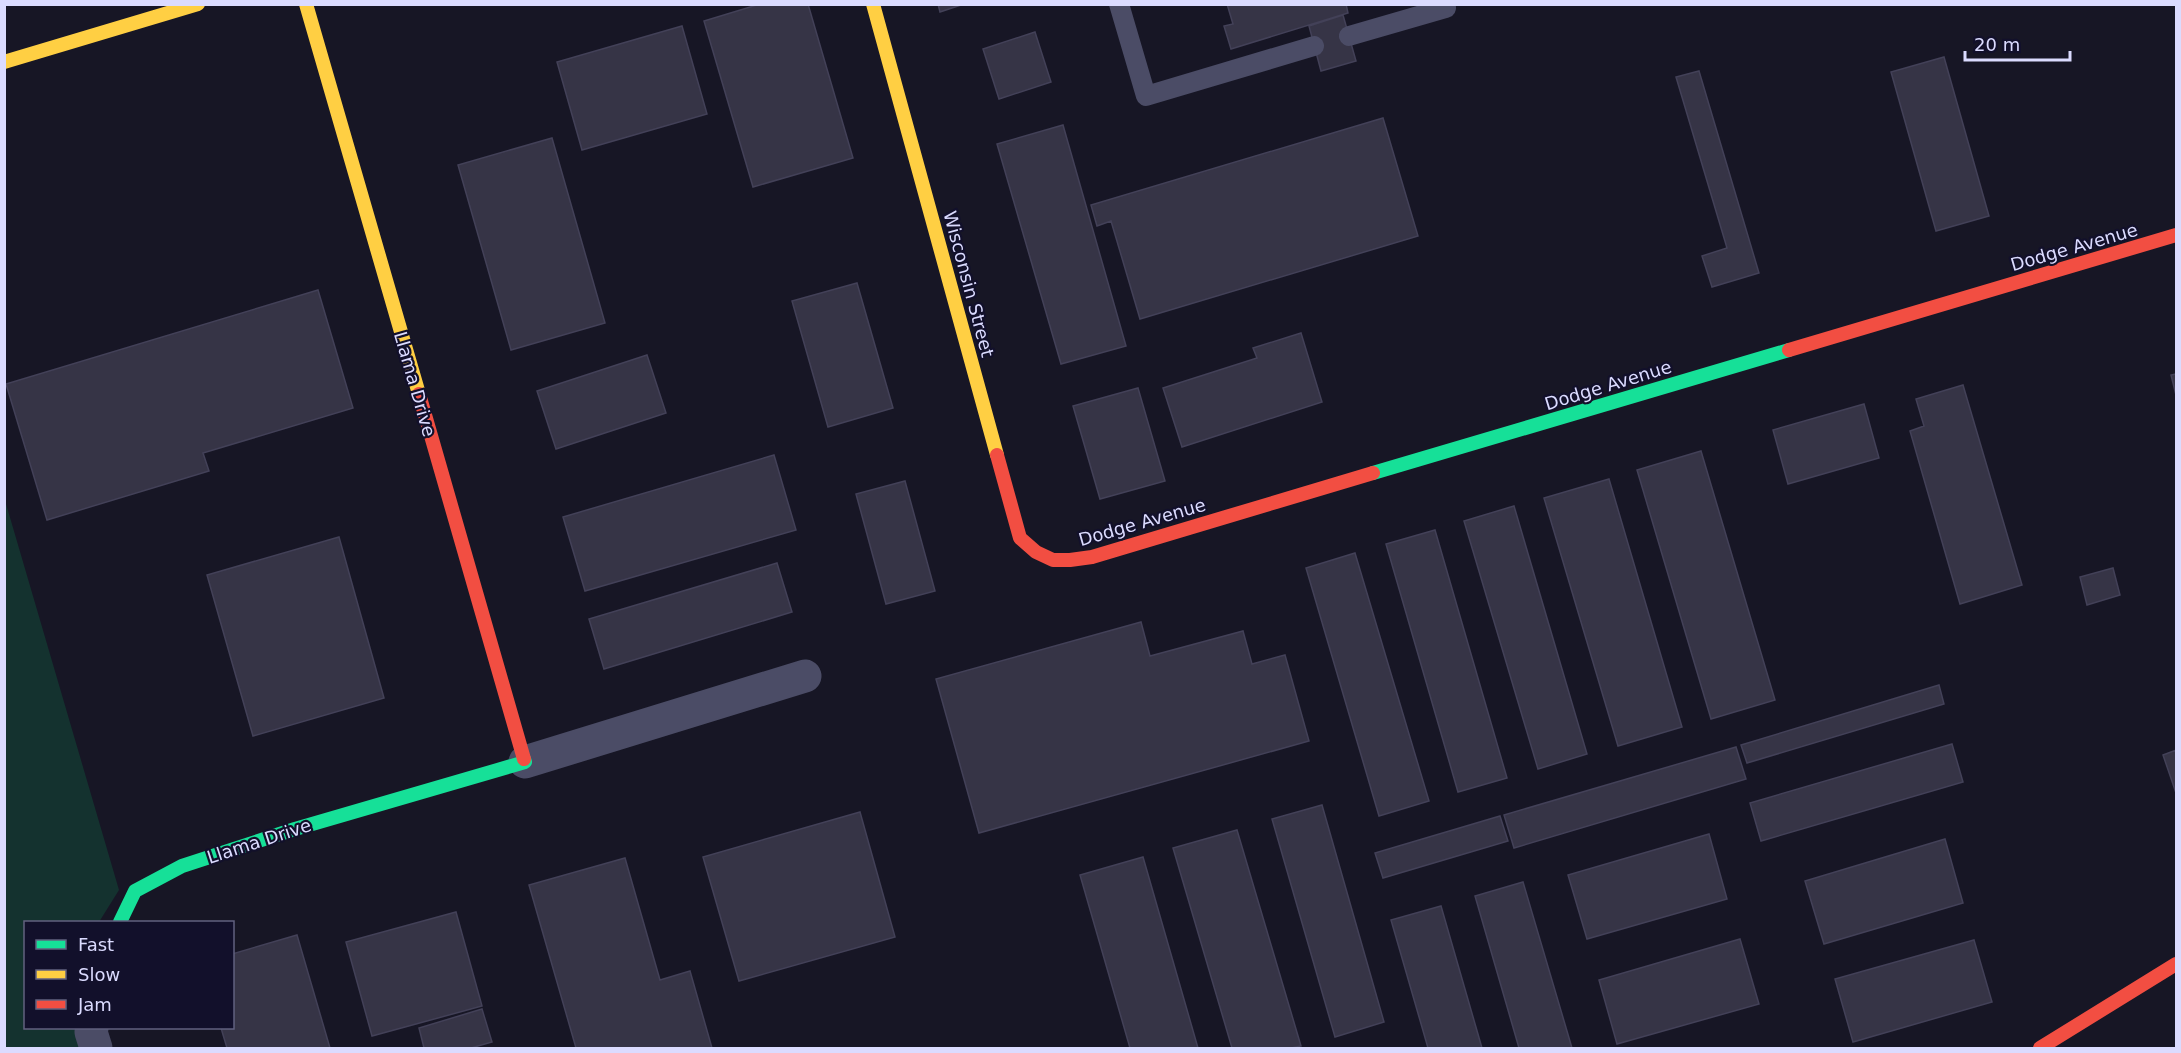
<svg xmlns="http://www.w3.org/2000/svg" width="2181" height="1053" font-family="'DejaVu Sans',sans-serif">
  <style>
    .green { fill: #14322f }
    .building { fill: #363446; stroke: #434158; stroke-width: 1.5 }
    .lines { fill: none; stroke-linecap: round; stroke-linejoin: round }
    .lane { stroke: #4b4c66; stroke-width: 20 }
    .street { stroke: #4b4c66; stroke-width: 33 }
    .fast { stroke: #16e098; stroke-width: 14 }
    .slow { stroke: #ffcf43; stroke-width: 14 }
    .jam { stroke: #f24e42; stroke-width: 14 }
    .labels { text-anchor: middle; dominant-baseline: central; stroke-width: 4.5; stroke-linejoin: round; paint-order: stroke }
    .street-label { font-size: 18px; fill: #dbdbff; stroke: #12102b }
  </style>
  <rect width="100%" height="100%" fill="#171625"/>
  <path class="green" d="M4 497 119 890 99 922H26V1028H77L83 1048H5Z"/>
  <path class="building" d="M760 4H808L853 158 753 187 704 21Z
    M938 4H964L940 12Z
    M1227 4H1346L1348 13 1231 49 1224 26 1233 24Z
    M1343 15 1356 61 1321 71 1309 26Z
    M682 26 707 114 582 150 557 62Z
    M1035 32 1051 82 999 99 983 49Z
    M1944 57 1989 216 1936 231 1891 72Z
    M1699 71 1759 273 1712 287 1702 256 1727 248 1676 77Z
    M1383 118 1418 236 1140 319 1111 221 1097 226 1091 205Z
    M1063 125 1126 346 1061 364 997 144Z
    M552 138 605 323 511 350 458 165Z
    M857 283 893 408 828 427 792 301Z
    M318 290 353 408 203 453 209 471 47 520 6 384Z
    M1301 333 1322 402 1182 447 1163 388 1257 358 1253 348Z
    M647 355 666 413 556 449 537 391Z
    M2176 374V395L2171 375Z
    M1963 385 2022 585 1960 604 1910 431 1924 426 1916 399Z
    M1138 388 1165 481 1100 499 1073 406Z
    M1864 404 1879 458 1788 484 1773 430Z
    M1701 451 1775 700 1711 719 1637 470Z
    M774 455 796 530 585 591 563 517Z
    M1609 479 1682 727 1618 746 1544 498Z
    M905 481 935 591 886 604 856 494Z
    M1514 506 1587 754 1538 769 1464 521Z
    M1435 530 1507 778 1458 792 1386 544Z
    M339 537 384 698 253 736 207 575Z
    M1355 553 1429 801 1379 816 1306 568Z
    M777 563 792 612 604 669 589 619Z
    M2113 568 2120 595 2087 605 2080 577Z
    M1141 622 1150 656 1243 631 1252 664 1285 655 1309 741 979 833 936 679Z
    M1939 685 1944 704 1747 763 1741 745Z
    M1952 744 1963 782 1761 841 1750 803Z
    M1736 747 1746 779 1514 848 1504 815Z
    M2176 750V793L2163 755Z
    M1322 805 1384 1022 1335 1037 1272 819Z
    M860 812 895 937 739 981 703 857Z
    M1500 816 1508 841 1383 878 1375 853Z
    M1237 830 1301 1046 1291 1048H1232L1173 848Z
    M1709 834 1727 899 1587 939 1568 875Z
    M1945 839 1963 903 1824 944 1805 881Z
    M1143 857 1198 1048H1130L1080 875Z
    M625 858 660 980 690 971 712 1048H576L529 885Z
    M1523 882 1572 1048H1519L1475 896Z
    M1441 906 1482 1048H1428L1391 920Z
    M456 912 482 1006 372 1036 346 942Z
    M297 935 330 1048H227L221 1028H232V954Z
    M1740 939 1759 1004 1617 1044 1599 980Z
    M1974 940 1992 1002 1853 1042 1835 979Z
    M482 1009 492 1042 471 1048H424L419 1028Z"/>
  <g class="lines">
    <path class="lane" d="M1119 4 1146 96 1314 46
      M1349 36 1446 8 1445 4"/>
    <path class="street" d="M525 762 805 676
      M92 1028 91 1032 96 1048"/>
    <path class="fast" d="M1373 473 1789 350
      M120 922 135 891 182 866 295 829 525 762 524 759"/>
    <path class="slow" d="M306 4 419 394
      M873 4 997 455
      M4 62 198 4"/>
    <path class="jam" d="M1789 350 2176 235
      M419 394 524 759
      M997 455 1020 538 1036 552 1053 560H1070L1092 557 1373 473
      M2040 1048 2176 964"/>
  </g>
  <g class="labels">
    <g class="street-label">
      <text transform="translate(2074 247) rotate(-16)">Dodge Avenue</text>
      <text transform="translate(969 284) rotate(75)">Wisconsin Street</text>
      <text transform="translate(415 384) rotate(74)">Llama Drive</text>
      <text transform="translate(1608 385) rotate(-17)">Dodge Avenue</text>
      <text transform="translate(1142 522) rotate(-16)">Dodge Avenue</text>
      <text transform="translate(259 841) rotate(-18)">Llama Drive</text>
    </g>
  </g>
  <rect width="2181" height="1053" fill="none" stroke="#dbdbff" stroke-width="12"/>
  <rect x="24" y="921" width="210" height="108" fill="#12102b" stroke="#626180" stroke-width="1.5"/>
  <rect x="36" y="940" width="30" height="9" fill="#16e098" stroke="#626180" stroke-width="1.5"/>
  <text x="78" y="951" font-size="18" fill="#dbdbff">Fast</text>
  <rect x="36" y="970" width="30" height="9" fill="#ffcf43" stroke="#626180" stroke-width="1.5"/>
  <text x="78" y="981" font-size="18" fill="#dbdbff">Slow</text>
  <rect x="36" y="1000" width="30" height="9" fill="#f24e42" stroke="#626180" stroke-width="1.5"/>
  <text x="78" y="1011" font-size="18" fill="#dbdbff">Jam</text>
  <path d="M1965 51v9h105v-9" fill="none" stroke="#dbdbff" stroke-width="3"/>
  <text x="1974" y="51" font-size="18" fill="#dbdbff" stroke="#12102b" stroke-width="4.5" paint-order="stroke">20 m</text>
</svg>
